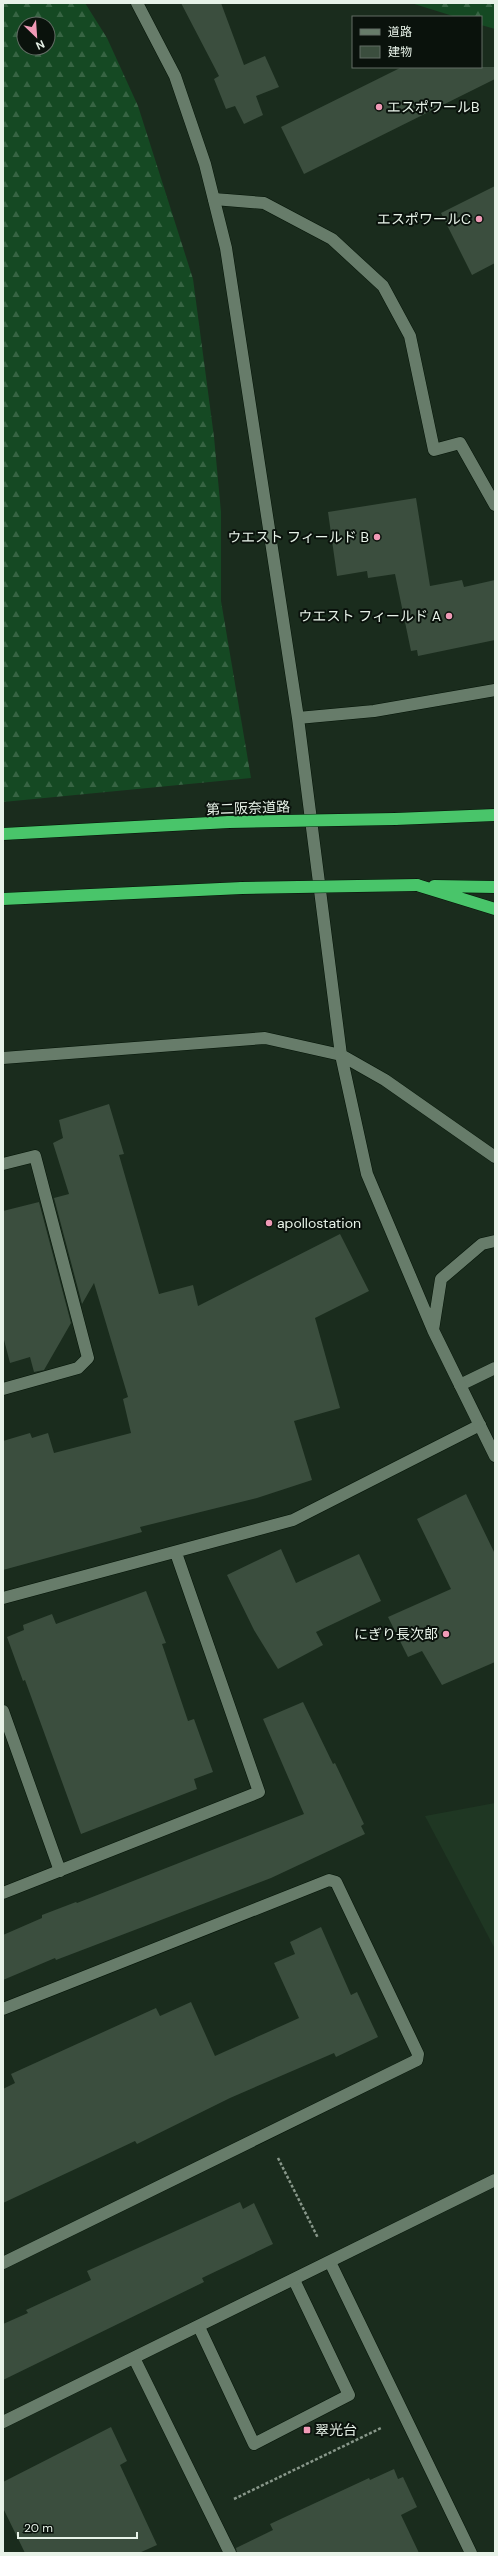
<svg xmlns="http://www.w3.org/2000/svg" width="498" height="2556" font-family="'DM Sans','Noto Sans JP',sans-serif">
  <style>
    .built { fill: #1f3723 }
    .green { fill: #154923 }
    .forest { fill: url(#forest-firs); fill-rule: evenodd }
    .building { fill: #3b4e3e }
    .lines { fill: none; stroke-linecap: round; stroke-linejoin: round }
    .lane-casing { stroke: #041407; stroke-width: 13 }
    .street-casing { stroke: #041407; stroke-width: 13 }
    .secondary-casing { stroke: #041407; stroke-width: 13 }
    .highway-casing { stroke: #041407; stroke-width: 13 }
    .path { stroke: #88978a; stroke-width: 2.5; stroke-dasharray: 3 2; stroke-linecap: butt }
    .lane { stroke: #677c6a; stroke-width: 12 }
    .street { stroke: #677c6a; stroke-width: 12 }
    .secondary { stroke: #677c6a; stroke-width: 12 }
    .highway { stroke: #49c56a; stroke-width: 12 }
    .highway-bridge-casing { stroke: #041407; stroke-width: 13; stroke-linecap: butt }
    .highway-bridge { stroke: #49c56a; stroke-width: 12 }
    .poi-dot { fill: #f09ab6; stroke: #0a120c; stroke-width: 1.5 }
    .labels { text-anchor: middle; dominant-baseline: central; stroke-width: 4; stroke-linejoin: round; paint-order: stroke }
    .poi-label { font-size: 14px; fill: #e7f2e8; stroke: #0a120c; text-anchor: end }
    .street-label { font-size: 14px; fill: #e7f2e8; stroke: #0a120c }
  </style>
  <defs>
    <pattern id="forest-firs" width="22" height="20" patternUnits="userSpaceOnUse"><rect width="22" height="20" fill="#154923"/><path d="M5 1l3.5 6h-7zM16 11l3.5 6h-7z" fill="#376443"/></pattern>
  </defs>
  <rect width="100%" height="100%" fill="#1a2c1d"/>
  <path class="built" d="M495 1803V1949L425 1816Z"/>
  <path class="green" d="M411 3H495V29L481 25V17H456Z"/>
  <path class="forest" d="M3 3H85L107 38 138 106 193 279 214 437 221 512V601L251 778 3 802ZM24 24H48V48H24Z
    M430 3H495V23Z"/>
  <path class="building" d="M181 3H221L244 65 265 56 279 87 256 96 263 115 244 124 235 106 226 109 214 79 219 76Z
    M402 67H495V79L304 174 281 127Z
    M495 186V263L472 275 441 213Z
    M416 498 430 586 462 580 464 587 495 580V640L418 656 417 650 411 651 395 574 368 578 367 571 337 576 328 512Z
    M109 1104 124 1154 119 1155 159 1294 193 1285 198 1306 340 1234 369 1291 315 1318 340 1408 294 1421 312 1480 257 1498 140 1527 142 1532 3 1570V1441L30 1433 32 1438 48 1433 54 1453 131 1433 123 1399 128 1397 94 1283 82 1304 54 1198 69 1194 53 1143 63 1138 59 1120Z
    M39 1202 71 1323 44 1370 34 1372 30 1357 10 1363 3 1336V1211Z
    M466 1494 495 1554V1662L442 1685 422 1651 408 1657 388 1617 451 1589 417 1519Z
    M281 1549 296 1583 359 1554 381 1601 316 1632 323 1645 278 1669 254 1630 227 1575Z
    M146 1591 166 1643 162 1644 188 1721 194 1719 213 1772 194 1779 197 1789 81 1834 25 1680 23 1681 7 1637 24 1630 23 1625 52 1614 56 1624Z
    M303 1702 333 1764 335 1763 364 1824 361 1826 365 1834 271 1878 56 1960 55 1958 3 1980V1935L42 1918V1915L76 1902 77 1903 304 1814 263 1719Z
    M321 1927 351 1995 357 1992 378 2037 336 2057 334 2053 230 2098 137 2144 135 2141 3 2203V2089L15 2083 11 2074 156 2008 160 2016 191 2002 215 2056 299 2018 274 1963 295 1954 290 1942Z
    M240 2202 243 2209 254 2203 273 2244 202 2278 204 2282 3 2380V2324L28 2313 26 2310 91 2280 87 2271Z
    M111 2427 127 2461 120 2465 157 2545 139 2553H25L3 2508V2482Z
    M394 2469 398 2479 403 2477 417 2507 401 2515 419 2553H237L236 2548 273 2530 270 2524 369 2478 370 2480Z"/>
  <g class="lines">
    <g class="lane-casing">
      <path id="lane" d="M214 199 264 203 332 239 383 286 410 336 434 450 460 443 495 505
        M199 2327 254 2444 349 2395 294 2280"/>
    </g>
    <g class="street-casing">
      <path id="street" d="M3 1058 265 1038 341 1055
        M3 1164 35 1156 88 1358 78 1368 3 1389
        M460 1385 495 1368
        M3 1598 293 1520 480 1425
        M3 1711 60 1871
        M3 1893 259 1792 176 1553
        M3 2009 329 1880 336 1882 418 2054 417 2060 3 2263
        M330 2262 471 2553
        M134 2358 230 2553
        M3 2422 495 2180"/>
    </g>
    <g class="secondary-casing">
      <path id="secondary" d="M137 3 175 76 205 164 226 248 298 718 341 1055 367 1174 433 1330 495 1456
        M298 718 374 711 495 690
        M341 1055 385 1080 495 1157
        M433 1330 441 1279 482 1244 495 1241"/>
    </g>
    <g class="highway-casing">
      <path id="highway" d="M395 819 495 815
        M3 834 229 822
        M417 885 495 909
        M434 886 495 887
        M3 899 242 888"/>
    </g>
    <path class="path" d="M278 2158 318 2238
      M234 2499 381 2428"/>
    <use href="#lane" class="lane"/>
    <use href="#street" class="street"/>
    <use href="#secondary" class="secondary"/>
    <use href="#highway" class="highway"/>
    <g class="highway-bridge-casing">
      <path id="highway-bridge" d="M229 822 395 819
        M242 888 417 885"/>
    </g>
    <use href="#highway-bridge" class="highway-bridge"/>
  </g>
  <g class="poi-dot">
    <circle cx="379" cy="107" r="4"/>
    <circle cx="479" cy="219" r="4"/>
    <circle cx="377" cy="537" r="4"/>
    <circle cx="449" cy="616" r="4"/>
    <circle cx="269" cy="1223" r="4"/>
    <circle cx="446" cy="1634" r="4"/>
    <rect x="303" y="2426" width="8" height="8" rx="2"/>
  </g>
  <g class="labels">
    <g class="poi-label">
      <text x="387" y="107" text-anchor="start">エスポワールB</text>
      <text x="471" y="219">エスポワールC</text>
      <text x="369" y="537">ウエスト フィールド B</text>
      <text x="441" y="616">ウエスト フィールド A</text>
      <text x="277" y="1223" text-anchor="start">apollostation</text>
      <text x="438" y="1634">にぎり長次郎</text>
      <text x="315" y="2430" text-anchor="start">翠光台</text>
    </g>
    <g class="street-label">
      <text transform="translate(248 808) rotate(-2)">第二阪奈道路</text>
    </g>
  </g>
  <rect width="498" height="2556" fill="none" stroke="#e7f2e8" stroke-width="8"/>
  <rect x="352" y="16" width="130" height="52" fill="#0a120c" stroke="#626c64"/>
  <rect x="360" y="29" width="20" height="6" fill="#677c6a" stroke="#626c64"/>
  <text x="388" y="36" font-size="12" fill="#e7f2e8">道路</text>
  <rect x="360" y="46" width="20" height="12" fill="#3b4e3e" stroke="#626c64"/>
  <text x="388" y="56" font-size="12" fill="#e7f2e8">建物</text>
  <g transform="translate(36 36) rotate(155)"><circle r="19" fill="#0a120c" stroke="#626c64"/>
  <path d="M0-3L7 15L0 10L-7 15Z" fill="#f09ab6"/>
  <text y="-6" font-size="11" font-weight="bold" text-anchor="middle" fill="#e7f2e8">N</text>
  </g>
  <path d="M18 2532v6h119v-6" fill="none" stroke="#e7f2e8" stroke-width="2"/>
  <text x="24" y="2532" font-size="12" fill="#e7f2e8" stroke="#0a120c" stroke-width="3" paint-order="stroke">20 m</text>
</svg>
